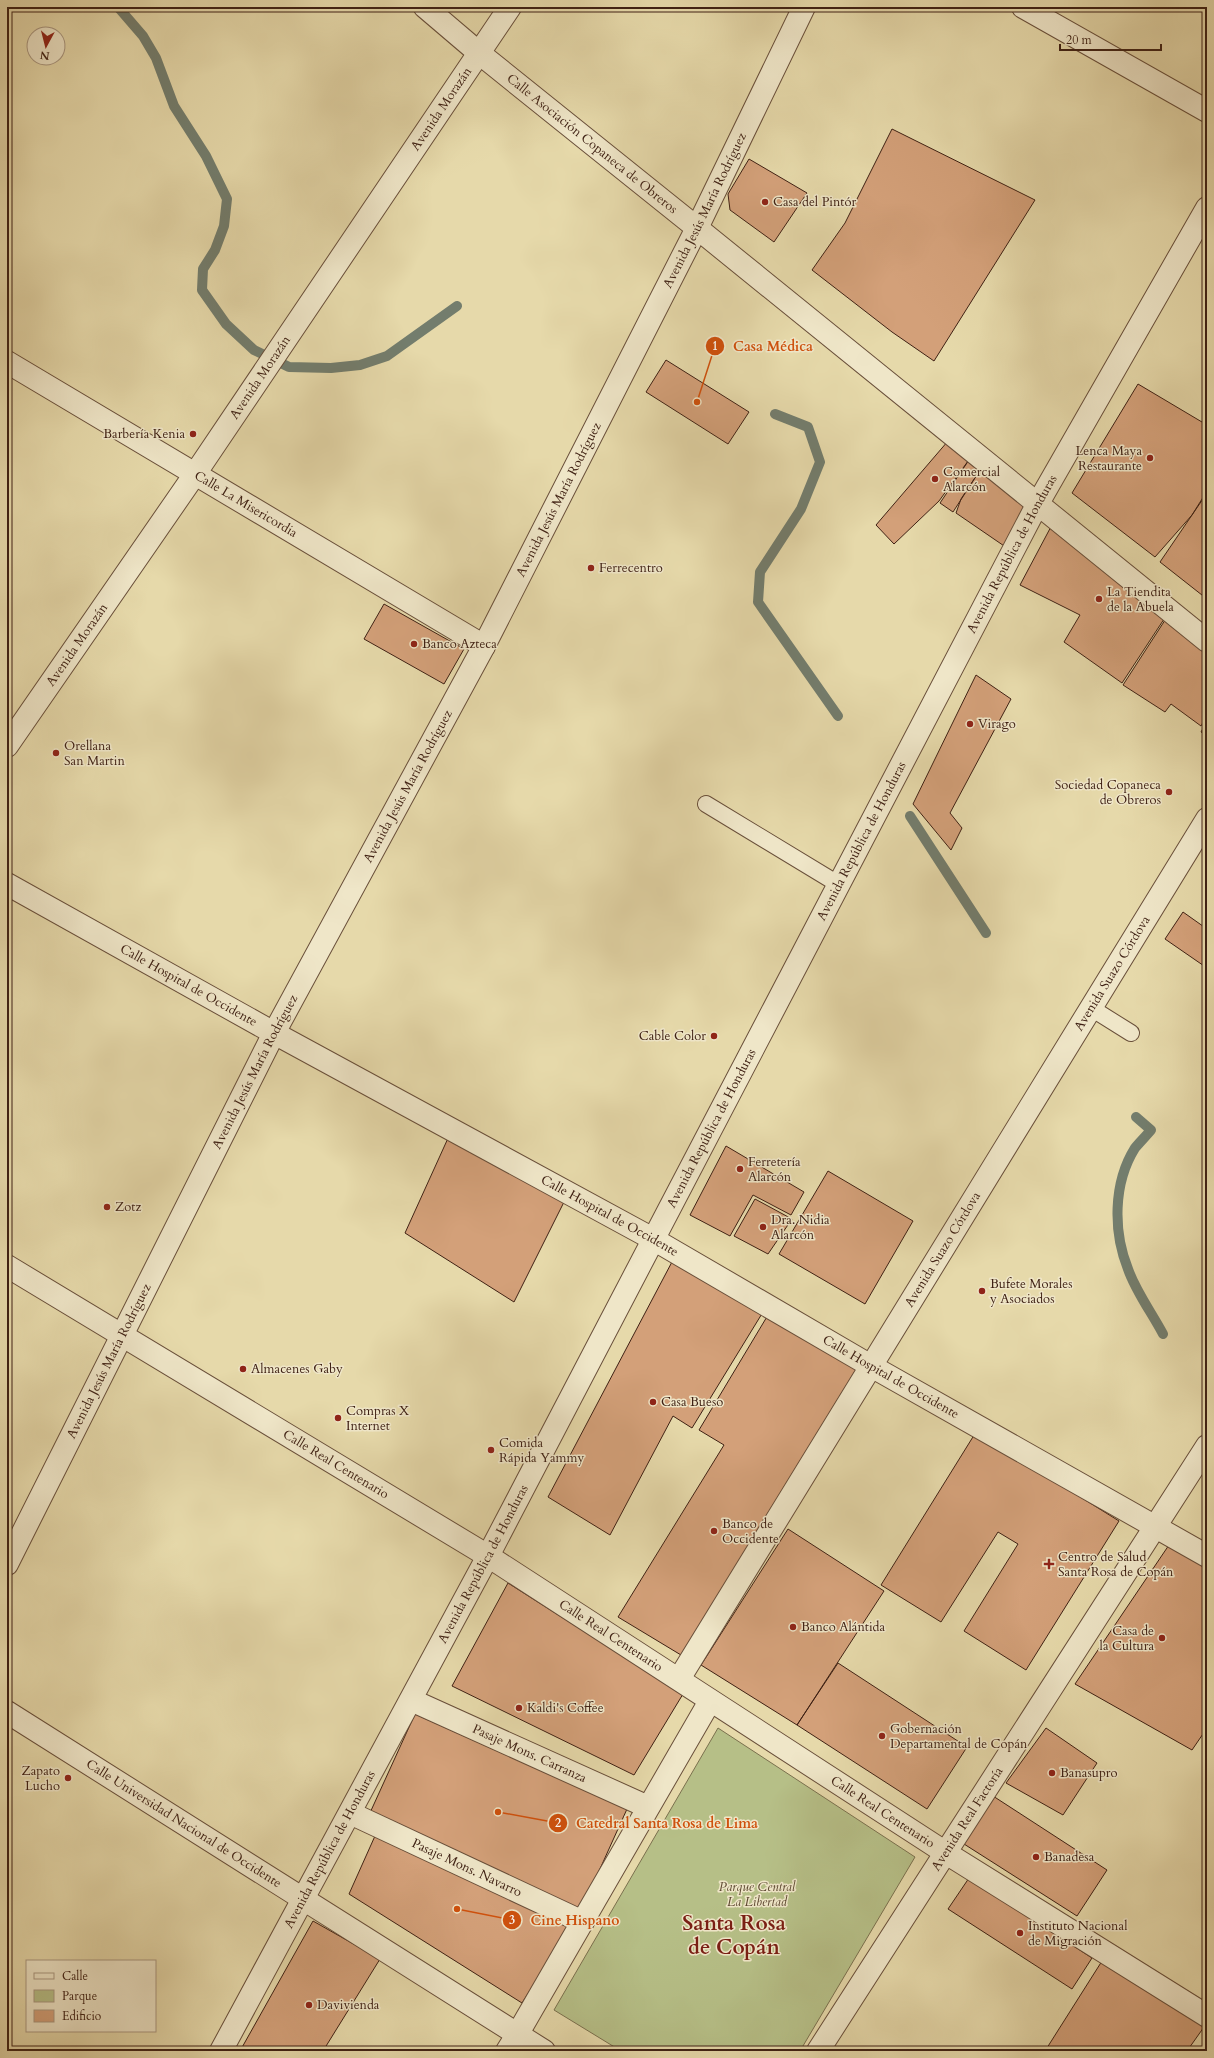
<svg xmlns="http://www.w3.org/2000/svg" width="1214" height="2058" font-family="Cardo,serif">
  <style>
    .green { fill: #b6bf87; stroke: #7a704e }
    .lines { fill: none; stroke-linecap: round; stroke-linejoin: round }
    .stream { stroke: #737d6d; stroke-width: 10 }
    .building { fill: #d3a079; stroke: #3f2114 }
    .service-casing { stroke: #694f3a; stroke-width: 18 }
    .pedestrian-casing { stroke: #694f3a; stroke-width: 24 }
    .minor-casing { stroke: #694f3a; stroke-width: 24 }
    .tertiary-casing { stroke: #694f3a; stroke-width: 24 }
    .service { stroke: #efe6c8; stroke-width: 16 }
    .pedestrian { stroke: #efe6c8; stroke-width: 22 }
    .minor { stroke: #efe6c8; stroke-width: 22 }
    .tertiary { stroke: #efe6c8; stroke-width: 22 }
    .poi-dot { fill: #8f2418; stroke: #efe6c8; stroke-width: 1.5 }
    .labels { text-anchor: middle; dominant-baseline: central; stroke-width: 3; stroke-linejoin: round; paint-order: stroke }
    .street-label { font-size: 13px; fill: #3f2114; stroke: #efe6c8 }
    .poi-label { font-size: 13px; fill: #3f2114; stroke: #efe6c8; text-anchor: start }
    .park-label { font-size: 13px; font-style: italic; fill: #5d4831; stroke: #efe6c8 }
    .town-label { font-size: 21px; font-weight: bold; fill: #7a1f14; stroke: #efe6c8 }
    .leader { fill: none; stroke: #cf510d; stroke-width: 1.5 }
    .callout-dot { fill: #cf510d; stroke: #efe6c8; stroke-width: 1.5 }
    .mark-label { font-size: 12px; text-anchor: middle; font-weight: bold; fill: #fff }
    .callout-label { font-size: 14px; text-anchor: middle; font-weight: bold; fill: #cf510d; stroke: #efe6c8; stroke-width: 3; stroke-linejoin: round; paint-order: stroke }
  </style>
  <rect width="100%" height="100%" fill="#e6d9aa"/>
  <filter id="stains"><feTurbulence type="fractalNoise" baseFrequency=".005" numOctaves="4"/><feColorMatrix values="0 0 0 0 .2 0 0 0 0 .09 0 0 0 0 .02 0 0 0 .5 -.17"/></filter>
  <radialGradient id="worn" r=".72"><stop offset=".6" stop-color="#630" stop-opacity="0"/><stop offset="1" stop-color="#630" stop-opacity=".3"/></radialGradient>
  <path class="green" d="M718 1728 915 1857 800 2051H621L554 2010Z"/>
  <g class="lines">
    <path class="stream" d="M118 7 143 36 156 58 174 106 206 156 227 199 224 226 215 250 203 269 202 290 226 324 254 350 289 367 331 368 360 365 387 356 457 306
      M775 414 808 427 820 462 801 509 760 572 758 602 838 716
      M910 816 986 933
      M1136 1117 1151 1130C1146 1136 1140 1142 1135 1148 1113 1183 1113 1232 1128 1269 1136 1292 1152 1313 1163 1334"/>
  </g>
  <path class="building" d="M892 129 1035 200 934 361 892 332 812 270 845 223Z
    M749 159 807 193 774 242 730 210 728 194Z
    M666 360 749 412 728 444 646 392Z
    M1138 384 1207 425V491L1192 515 1155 557 1072 493Z
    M948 441 971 457 939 501 894 544 876 525Z
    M971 457 984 464 953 512 940 503Z
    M984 464 1034 505 1010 550 956 513 961 499Z
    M1207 493V599L1160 562Z
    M1054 521 1168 613 1122 683 1064 642 1080 615 1020 585Z
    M384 604 464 649 444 684 364 639Z
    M1169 614 1207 645V715L1201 726 1171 704 1165 712 1123 685Z
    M976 675 1011 699 950 813 962 828 951 850 913 804Z
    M1207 721V736L1201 732Z
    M1183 912 1207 929V968L1165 939Z
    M449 1136 564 1202 514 1302 405 1233Z
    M726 1146 804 1192 791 1215 753 1195 730 1236 690 1215Z
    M828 1171 913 1221 865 1304 779 1254Z
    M755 1199 792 1219 768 1254 734 1236Z
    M673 1260 763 1312 692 1428 673 1416 610 1535 548 1497Z
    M768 1315 857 1368 681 1655 618 1617 724 1445 699 1430Z
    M976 1432 1119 1521 1026 1670 964 1631 1018 1544 998 1532 941 1622 881 1585Z
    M788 1529 884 1591 797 1725 701 1665Z
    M1171 1542 1207 1562V1728L1192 1750 1075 1684Z
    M508 1583 683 1694 634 1775 452 1686Z
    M838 1663 967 1747 927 1809 797 1725Z
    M415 1714 627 1809 581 1911 369 1815Z
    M1046 1728 1097 1763 1063 1815 1006 1783Z
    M993 1796 1107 1870 1077 1916 964 1844Z
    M379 1827 572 1924 522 2003 349 1894Z
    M969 1878 1092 1958 1072 1989 948 1909Z
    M313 1921 380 1959 323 2051H240Z
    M1102 1961 1204 2027 1187 2051H1045Z"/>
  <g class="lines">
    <g class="service-casing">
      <path id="service" d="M706 804 838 884
        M1091 1008 1131 1033"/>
    </g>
    <g class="pedestrian-casing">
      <g id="pedestrian">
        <path id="s1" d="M411 1700 648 1807"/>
        <path id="s2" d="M350 1813 583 1922"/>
        <path d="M517 2035 710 1701"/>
      </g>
    </g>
    <g class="minor-casing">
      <g id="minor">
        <path d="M1023 7 1207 111"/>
        <path d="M697 228 1207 641"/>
        <path id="s3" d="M7 362 484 646"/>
        <path id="s4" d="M7 746 195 474 510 7"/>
        <path id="s5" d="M679 1679 1207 819"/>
        <path id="s6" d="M7 1712 544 2051"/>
        <path id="s7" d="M221 2051 488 1556 1037 505 1207 208"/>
        <path id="s8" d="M818 2051 1207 1446"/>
      </g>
    </g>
    <g class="tertiary-casing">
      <g id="tertiary">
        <path id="s9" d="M425 7 479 53 697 228"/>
        <path id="s10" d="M7 884 274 1033 653 1239 871 1366 1207 1556"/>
        <path id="s11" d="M7 1266 488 1556 946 1853 1207 2016"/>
        <path id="s12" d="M7 1564 274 1033 484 646 697 228 804 7"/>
        <path d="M507 2051 517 2035"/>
      </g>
    </g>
    <use href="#service" class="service"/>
    <use href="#pedestrian" class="pedestrian"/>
    <use href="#minor" class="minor"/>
    <use href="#tertiary" class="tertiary"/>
  </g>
  <g class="poi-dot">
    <circle cx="765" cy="202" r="4"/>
    <circle cx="193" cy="434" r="4"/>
    <circle cx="1150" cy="458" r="4"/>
    <circle cx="935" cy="479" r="4"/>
    <circle cx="591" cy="568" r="4"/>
    <circle cx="1099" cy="599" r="4"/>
    <circle cx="414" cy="644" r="4"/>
    <circle cx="970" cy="724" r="4"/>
    <circle cx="56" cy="753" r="4"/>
    <circle cx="1169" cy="792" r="4"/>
    <circle cx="714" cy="1036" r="4"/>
    <circle cx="740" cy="1169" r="4"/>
    <circle cx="107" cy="1207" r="4"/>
    <circle cx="763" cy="1227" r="4"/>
    <circle cx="982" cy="1291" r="4"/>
    <circle cx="243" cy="1369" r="4"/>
    <circle cx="653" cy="1402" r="4"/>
    <circle cx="338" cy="1418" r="4"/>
    <circle cx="491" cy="1450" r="4"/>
    <circle cx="714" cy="1531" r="4"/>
    <path d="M1047 1558h4v4h4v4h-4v4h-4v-4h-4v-4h4z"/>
    <circle cx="793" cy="1627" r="4"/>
    <circle cx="1162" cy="1638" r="4"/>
    <circle cx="519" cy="1708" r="4"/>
    <circle cx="882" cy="1736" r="4"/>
    <circle cx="1052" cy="1773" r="4"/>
    <circle cx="68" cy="1778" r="4"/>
    <circle cx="1036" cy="1857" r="4"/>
    <circle cx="1020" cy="1933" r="4"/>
    <circle cx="309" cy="2005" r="4"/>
  </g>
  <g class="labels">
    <g class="street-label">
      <text stroke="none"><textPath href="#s4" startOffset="771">Avenida Morazán</textPath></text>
      <text stroke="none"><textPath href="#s9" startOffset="216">Calle Asociación Copaneca de Obreros</textPath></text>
      <text stroke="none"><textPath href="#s12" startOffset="1523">Avenida Jesús María Rodríguez</textPath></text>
      <text stroke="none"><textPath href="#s4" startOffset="447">Avenida Morazán</textPath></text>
      <text stroke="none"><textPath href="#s12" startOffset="1199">Avenida Jesús María Rodríguez</textPath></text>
      <text stroke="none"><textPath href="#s3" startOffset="278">Calle La Misericordia</textPath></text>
      <text stroke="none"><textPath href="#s7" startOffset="1693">Avenida República de Honduras</textPath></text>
      <text stroke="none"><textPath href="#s4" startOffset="123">Avenida Morazán</textPath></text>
      <text stroke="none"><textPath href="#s12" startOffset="875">Avenida Jesús María Rodríguez</textPath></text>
      <text stroke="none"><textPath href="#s7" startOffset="1369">Avenida República de Honduras</textPath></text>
      <text stroke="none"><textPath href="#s5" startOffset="828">Avenida Suazo Córdova</textPath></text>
      <text stroke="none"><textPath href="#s10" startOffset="208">Calle Hospital de Occidente</textPath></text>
      <text stroke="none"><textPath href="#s12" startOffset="551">Avenida Jesús María Rodríguez</textPath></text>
      <text stroke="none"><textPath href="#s7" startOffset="1045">Avenida República de Honduras</textPath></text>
      <text stroke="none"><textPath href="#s10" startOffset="688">Calle Hospital de Occidente</textPath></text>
      <text stroke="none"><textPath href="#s5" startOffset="504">Avenida Suazo Córdova</textPath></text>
      <text stroke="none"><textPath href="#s12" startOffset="227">Avenida Jesús María Rodríguez</textPath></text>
      <text stroke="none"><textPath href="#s10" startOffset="1012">Calle Hospital de Occidente</textPath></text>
      <text stroke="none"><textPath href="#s11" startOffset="384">Calle Real Centenario</textPath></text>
      <text stroke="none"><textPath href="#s7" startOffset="553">Avenida República de Honduras</textPath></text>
      <text stroke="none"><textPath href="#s11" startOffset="708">Calle Real Centenario</textPath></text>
      <text stroke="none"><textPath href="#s1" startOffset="130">Pasaje Mons. Carranza</textPath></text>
      <text stroke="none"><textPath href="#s11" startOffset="1032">Calle Real Centenario</textPath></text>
      <text stroke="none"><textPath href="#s8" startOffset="276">Avenida Real Factoría</textPath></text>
      <text stroke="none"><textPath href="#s6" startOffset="209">Calle Universidad Nacional de Occidente</textPath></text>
      <text stroke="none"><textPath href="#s7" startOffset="229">Avenida República de Honduras</textPath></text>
      <text stroke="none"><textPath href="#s2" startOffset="129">Pasaje Mons. Navarro</textPath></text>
    </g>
    <g class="poi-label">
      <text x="773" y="202">Casa del Pintór</text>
      <text x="185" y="434" text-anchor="end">Barbería Kenia</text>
      <text x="1142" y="451" text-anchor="end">Lenca Maya<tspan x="1142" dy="15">Restaurante</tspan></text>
      <text x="943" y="472">Comercial<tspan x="943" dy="15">Alarcón</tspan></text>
      <text x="599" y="568">Ferrecentro</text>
      <text x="1107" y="592">La Tiendita<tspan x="1107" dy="15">de la Abuela</tspan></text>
      <text x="422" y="644">Banco Azteca</text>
      <text x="978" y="724">Virago</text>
      <text x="64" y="746">Orellana<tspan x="64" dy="15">San Martin</tspan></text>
      <text x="1161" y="785" text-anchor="end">Sociedad Copaneca<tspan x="1161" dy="15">de Obreros</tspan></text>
      <text x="706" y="1036" text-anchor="end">Cable Color</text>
      <text x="748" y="1162">Ferretería<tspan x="748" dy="15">Alarcón</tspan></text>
      <text x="115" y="1207">Zotz</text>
      <text x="771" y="1220">Dra. Nidia<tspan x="771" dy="15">Alarcón</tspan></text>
      <text x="990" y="1284">Bufete Morales<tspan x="990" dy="15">y Asociados</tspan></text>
      <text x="251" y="1369">Almacenes Gaby</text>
      <text x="661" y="1402">Casa Bueso</text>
      <text x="346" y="1411">Compras X<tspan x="346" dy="15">Internet</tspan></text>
      <text x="499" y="1443">Comida<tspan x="499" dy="15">Rápida Yammy</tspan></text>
      <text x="722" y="1524">Banco de<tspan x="722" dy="15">Occidente</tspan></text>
      <text x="1058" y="1557">Centro de Salud<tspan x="1058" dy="15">Santa Rosa de Copán</tspan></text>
      <text x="801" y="1627">Banco Alántida</text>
      <text x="1154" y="1631" text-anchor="end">Casa de<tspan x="1154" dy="15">la Cultura</tspan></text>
      <text x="527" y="1708">Kaldi's Coffee</text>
      <text x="890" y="1729">Gobernación<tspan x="890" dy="15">Departamental de Copán</tspan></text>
      <text x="60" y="1771" text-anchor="end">Zapato<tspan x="60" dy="15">Lucho</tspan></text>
      <text x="1060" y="1773">Banasupro</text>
      <text x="1044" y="1857">Banadesa</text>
      <text x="1028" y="1926">Instituto Nacional<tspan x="1028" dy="15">de Migración</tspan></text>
      <text x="317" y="2005">Davivienda</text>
    </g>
    <g class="park-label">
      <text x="757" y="1887">Parque Central<tspan x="757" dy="15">La Libertad</tspan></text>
    </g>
    <g class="town-label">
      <text x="734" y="1923">Santa Rosa<tspan x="734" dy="24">de Copán</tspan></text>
    </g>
  </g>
  <path class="leader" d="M697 402L715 346M498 1812L558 1823M457 1909L512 1920"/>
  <g class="callout-dot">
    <circle cx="697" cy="402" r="4"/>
    <circle cx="498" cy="1812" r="4"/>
    <circle cx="457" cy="1909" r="4"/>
    <circle cx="715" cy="346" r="10"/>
    <circle cx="558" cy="1823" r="10"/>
    <circle cx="512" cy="1920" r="10"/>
  </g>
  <g class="mark-label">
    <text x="715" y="350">1</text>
    <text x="558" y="1827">2</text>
    <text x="512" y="1924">3</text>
  </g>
  <g class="callout-label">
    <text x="773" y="351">Casa Médica</text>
    <text x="667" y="1828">Catedral Santa Rosa de Lima</text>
    <text x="575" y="1925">Cine Hispano</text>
  </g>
  <rect width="1214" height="2058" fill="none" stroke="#e6d9aa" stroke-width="24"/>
  <rect x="8" y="8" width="1198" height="2042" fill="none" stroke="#3f2114" stroke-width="2"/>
  <rect x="12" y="12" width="1190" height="2034" fill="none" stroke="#3f2114"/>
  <rect x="26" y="1960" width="130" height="72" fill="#efe6c8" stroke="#a99780"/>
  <rect x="34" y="1973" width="20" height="6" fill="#efe6c8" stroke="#a99780"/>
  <text x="62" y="1980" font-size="12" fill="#3f2114">Calle</text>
  <rect x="34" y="1990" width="20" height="12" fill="#b6bf87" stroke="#a99780"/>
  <text x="62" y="2000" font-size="12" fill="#3f2114">Parque</text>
  <rect x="34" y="2010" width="20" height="12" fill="#d3a079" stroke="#a99780"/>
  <text x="62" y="2020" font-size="12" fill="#3f2114">Edificio</text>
  <g transform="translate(46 46) rotate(187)"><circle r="19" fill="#efe6c8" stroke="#a99780"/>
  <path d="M0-3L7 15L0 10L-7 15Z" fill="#8f2418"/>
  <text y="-6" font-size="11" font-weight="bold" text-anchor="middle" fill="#3f2114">N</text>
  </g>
  <path d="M1060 44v6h101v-6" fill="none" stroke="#3f2114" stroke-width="2"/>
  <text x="1066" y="44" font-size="12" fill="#3f2114" stroke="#efe6c8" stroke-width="3" paint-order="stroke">20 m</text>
  <rect width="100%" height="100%" filter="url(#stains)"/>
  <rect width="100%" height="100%" fill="url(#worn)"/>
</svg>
